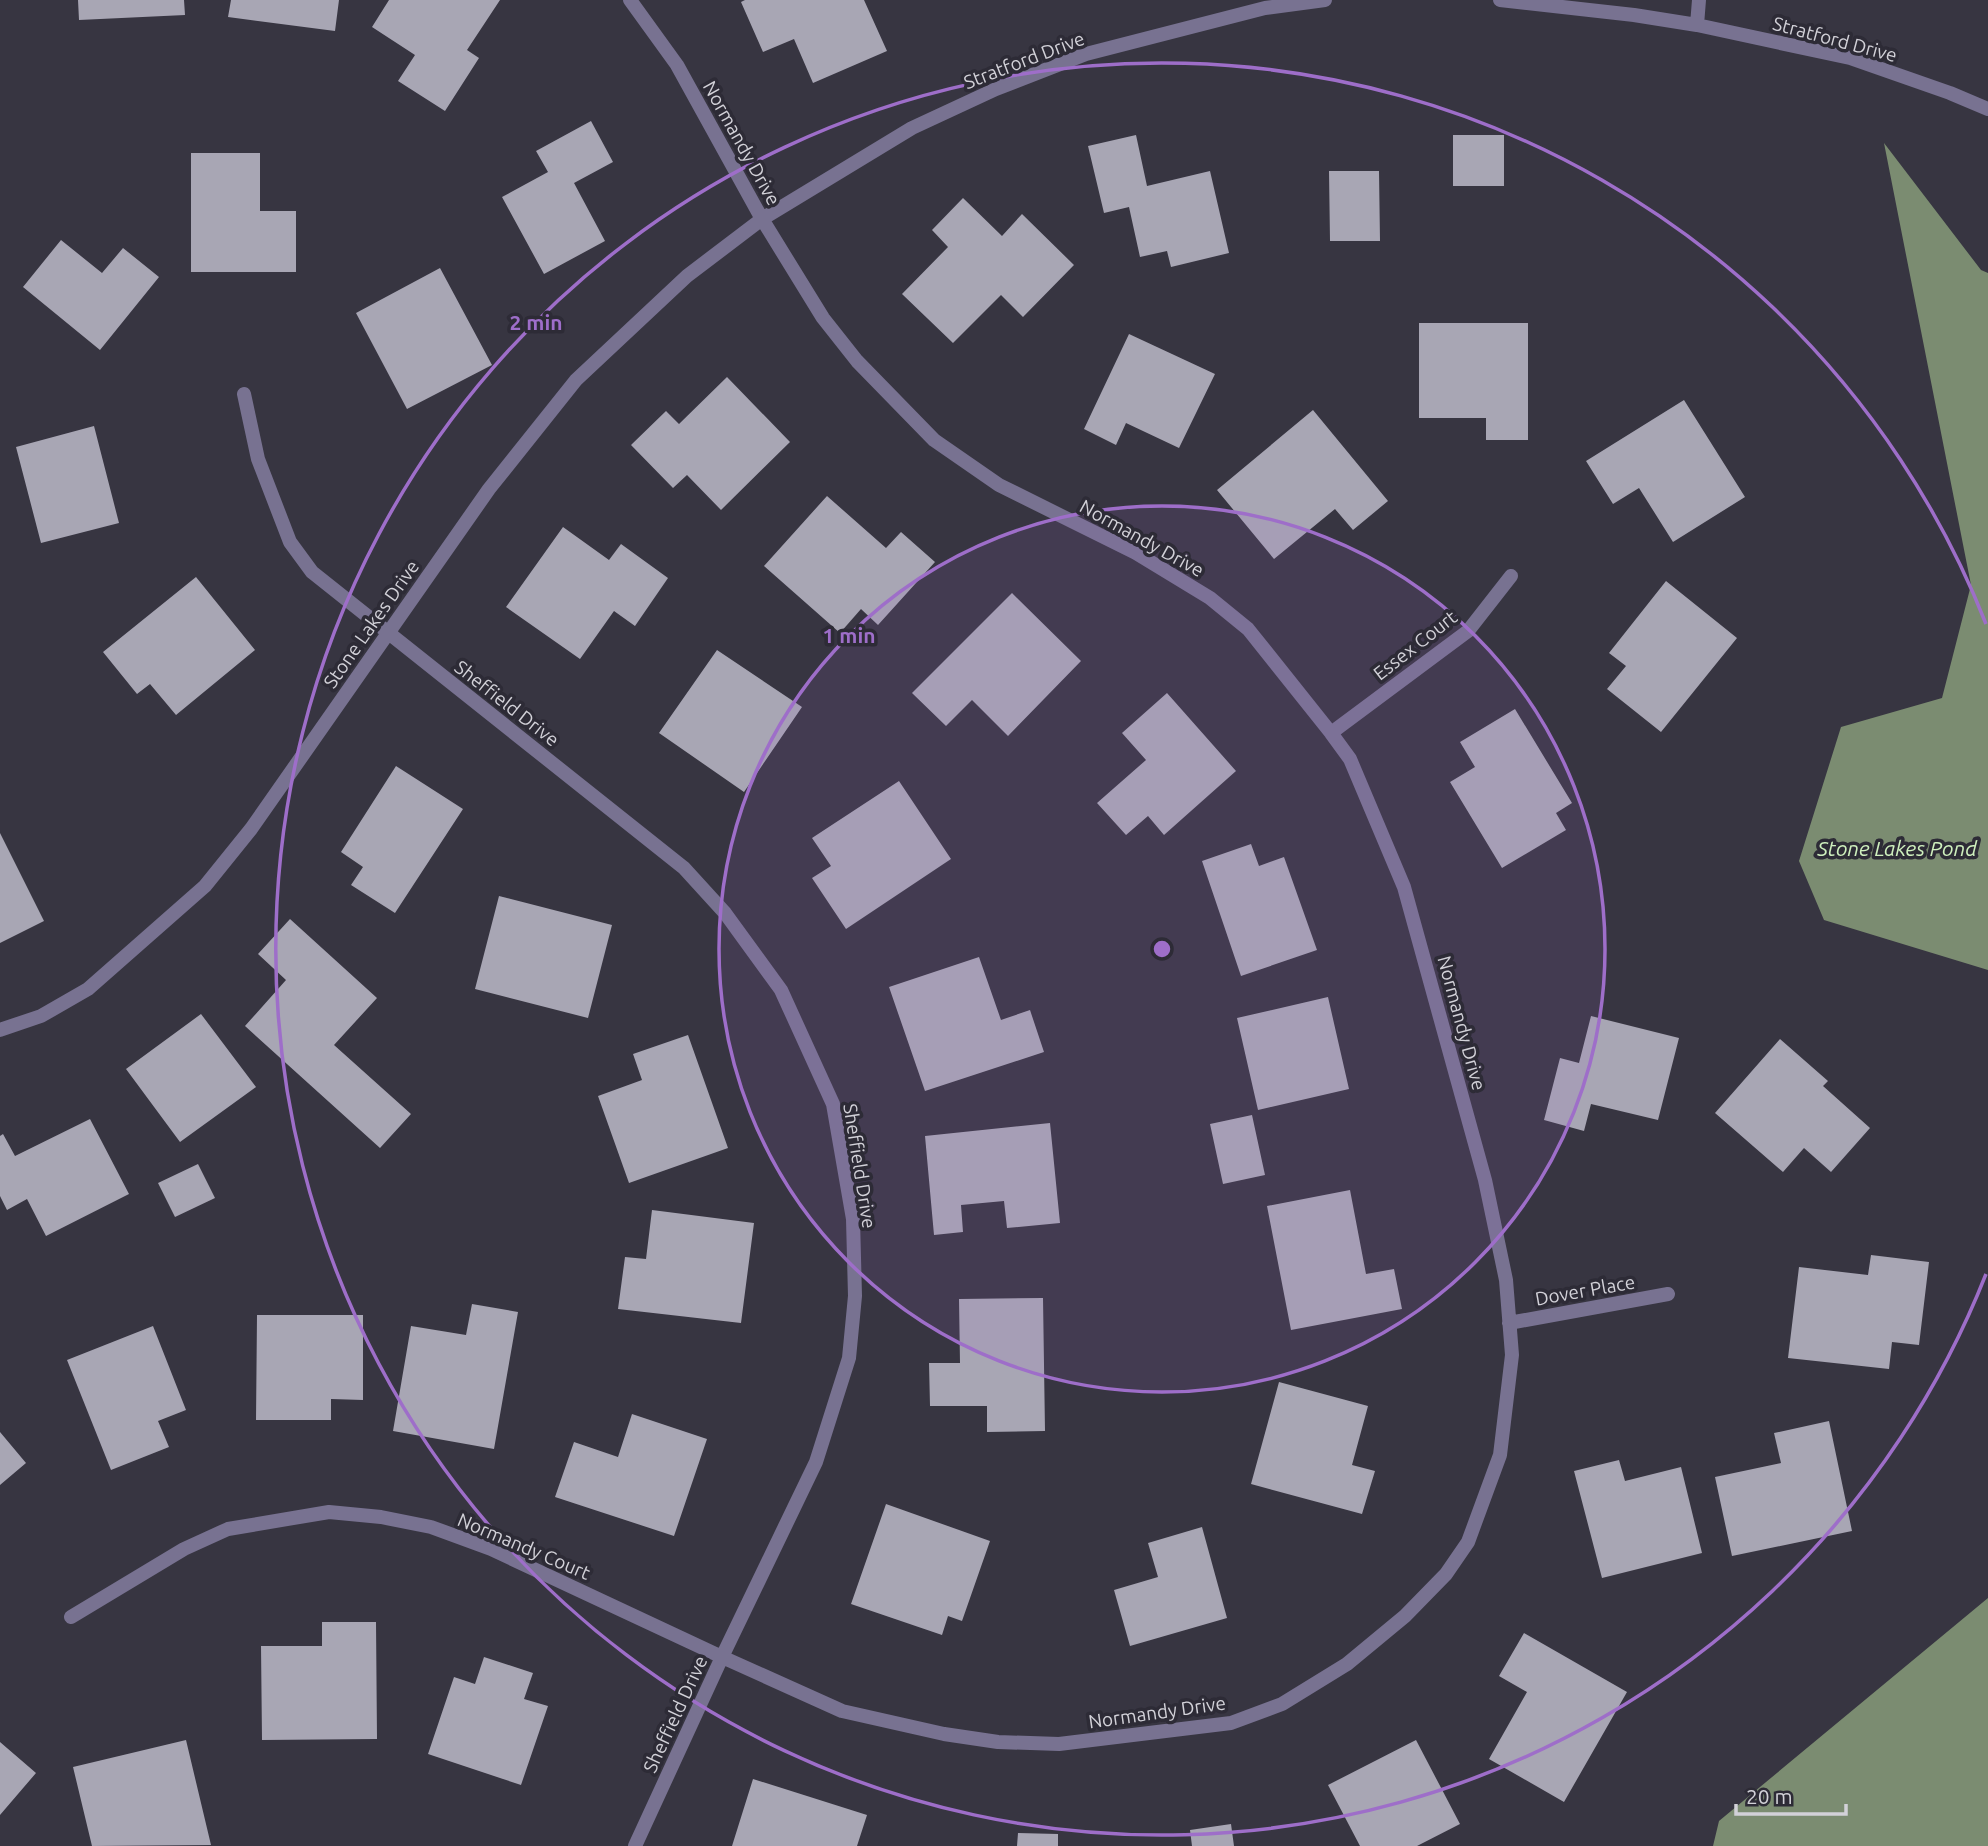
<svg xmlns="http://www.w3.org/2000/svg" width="1988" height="1846" font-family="Ubuntu,sans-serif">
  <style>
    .water { fill: #7b8c71 }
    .building { fill: #a8a6b4 }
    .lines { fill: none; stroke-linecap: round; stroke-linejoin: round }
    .minor { stroke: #787291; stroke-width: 14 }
    .ring { fill: none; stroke: #9e6ec9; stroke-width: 3.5 }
    .labels { text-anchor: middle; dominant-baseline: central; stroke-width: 7; stroke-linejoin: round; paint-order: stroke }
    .street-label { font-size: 19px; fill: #d2d1d8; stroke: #2d2b36 }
    .water-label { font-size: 21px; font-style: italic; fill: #cff0be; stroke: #2d2b36 }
    .centre { fill: #9e6ec9; stroke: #2d2b36; stroke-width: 3.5 }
    .ring-label { font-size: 21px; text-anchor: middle; font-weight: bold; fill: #9e6ec9; stroke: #2d2b36; stroke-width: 7; stroke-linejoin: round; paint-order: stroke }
  </style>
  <rect width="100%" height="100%" fill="#373541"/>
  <path class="water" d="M1884 143 1981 270 1988 273V970L1824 920 1799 861 1841 727 1942 698 1971 585Z
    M1988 1598V1846H1713L1719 1821Z"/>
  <path class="building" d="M78 0H184L185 15 79 20Z
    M231 0H339L335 31 228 17Z
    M389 0H500L467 50 479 58 445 111 398 81 415 55 372 27Z
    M745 0H864L887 51 813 83 794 39 763 52 741 2Z
    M591 121 613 162 574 183 605 241 544 274 502 197 548 172 536 151Z
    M1136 135 1147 186 1210 171 1229 253 1171 267 1167 251 1140 257 1129 207 1104 213 1088 146Z
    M1453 135H1504V186H1453Z
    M191 153H260V211H296V272H191Z
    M1329 171H1379L1380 241H1330Z
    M963 198 1002 236 1022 214 1074 265 1023 317 1001 295 953 343 902 294 948 247 932 230Z
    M61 240 102 273 123 248 159 277 100 350 23 287Z
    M440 268 492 365 407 409 356 313Z
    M1419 323H1528V440H1486V418H1419Z
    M1129 334 1215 374 1179 448 1126 423 1116 445 1084 429Z
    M727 377 790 442 721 510 687 475 673 488 631 445 666 411 679 424Z
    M1684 400 1745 497 1673 542 1639 488 1613 504 1586 461Z
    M1313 410 1388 501 1353 530 1335 509 1274 559 1217 490Z
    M94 426 119 523 41 543 16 447Z
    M827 496 886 548 901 532 935 562 878 625 861 609 840 633 764 566Z
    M563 527 609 560 621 544 668 578 635 626 614 611 580 659 506 607Z
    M196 577 255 650 176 715 150 684 137 694 103 652Z
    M1666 581 1737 638 1661 732 1607 689 1626 666 1609 653Z
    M1012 593 1081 661 1008 736 972 700 946 726 912 693Z
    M717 650 802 707 744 792 659 733Z
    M1167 693 1236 771 1164 835 1148 816 1126 835 1097 803 1146 760 1122 733Z
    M1515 709 1572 803 1556 813 1566 830 1502 868 1450 782 1475 767 1460 742Z
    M396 766 463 809 395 913 351 885 363 867 341 852Z
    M899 781 951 859 846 929 812 878 831 866 812 838Z
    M0 833 44 921 0 943Z
    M1251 844 1259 866 1284 857 1317 950 1241 976 1202 861Z
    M499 896 612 925 588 1018 475 989Z
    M290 919 377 998 334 1045 411 1114 380 1148 245 1026 286 980 258 954Z
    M979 957 1001 1020 1030 1010 1044 1052 925 1091 889 987Z
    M1328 997 1349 1089 1258 1110 1237 1018Z
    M201 1014 256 1087 180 1142 126 1069Z
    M1591 1016 1679 1038 1658 1120 1591 1104 1584 1131 1544 1120 1560 1058 1579 1063Z
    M688 1035 728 1148 629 1183 598 1096 642 1080 633 1054Z
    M1780 1039 1828 1081 1823 1086 1870 1128 1831 1172 1804 1148 1783 1172 1715 1113Z
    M1252 1115 1265 1175 1223 1184 1210 1124Z
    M90 1119 129 1194 46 1236 27 1199 7 1210 0 1196V1136L3 1134 15 1156Z
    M1050 1123 1060 1223 1007 1228 1004 1201 961 1205 963 1232 934 1235 925 1136Z
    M198 1164 215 1198 175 1217 158 1183Z
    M1350 1190 1366 1274 1394 1269 1402 1309 1291 1330 1267 1206Z
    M652 1210 754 1223 741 1323 618 1309 625 1257 646 1259Z
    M1871 1255 1929 1262 1919 1345 1892 1342 1889 1369 1788 1358 1799 1267 1868 1275Z
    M1043 1298 1045 1431 987 1432V1406H930L929 1363H960L959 1299Z
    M472 1304 518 1312 494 1449 393 1431 411 1326 466 1335Z
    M257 1315H363V1400L331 1399V1420H256Z
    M153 1326 186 1410 158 1421 169 1447 111 1470 67 1360Z
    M1279 1382 1368 1406 1352 1465 1375 1471 1362 1514 1251 1484Z
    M632 1414 707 1439 674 1536 555 1497 574 1442 618 1457Z
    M1829 1421 1852 1531 1732 1556 1715 1477 1781 1463 1774 1433Z
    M0 1432 26 1463 0 1485Z
    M1619 1460 1625 1481 1681 1467 1702 1553 1602 1578 1574 1471Z
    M886 1504 990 1541 962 1621 948 1616 942 1635 851 1604Z
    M1202 1527 1227 1618 1130 1646 1114 1590 1158 1577 1148 1543Z
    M322 1622H376L377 1739 262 1740 261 1646H322Z
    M1524 1633 1627 1692 1564 1802 1489 1759 1527 1692 1499 1676Z
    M484 1657 533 1673 524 1699 548 1706 521 1785 428 1754 454 1677 475 1684Z
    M186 1740 211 1845 92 1846 73 1767Z
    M1416 1740 1460 1824 1417 1846H1360L1328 1785Z
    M0 1742 36 1773 0 1815Z
    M753 1779 867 1815 857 1846H732Z
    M1231 1824 1234 1846H1192L1190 1830Z
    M1018 1833 1058 1834V1846H1017Z"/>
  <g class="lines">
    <path class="minor" d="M1500 0 1634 15 1697 25 1850 58 1950 93 1988 109
      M1697 25 1699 0
      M244 394 258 459 290 542 312 572 684 868 725 913 781 990 833 1104 853 1219 855 1296 849 1358 816 1462 722 1657 635 1846
      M1331 733 1468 631 1511 576
      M0 1030 41 1016 88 989 205 886 251 829 489 489 576 380 687 276 762 219 912 128 996 89 1086 54 1265 8 1325 0
      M1509 1323 1668 1294
      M71 1617 184 1549 228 1529 329 1512 381 1517 431 1527 491 1549 722 1657 842 1711 944 1734 998 1742 1059 1744 1231 1723 1282 1704 1347 1664 1405 1616 1446 1574 1468 1542 1500 1455 1512 1355 1506 1280 1485 1180 1404 887 1350 759 1331 733 1248 629 1210 598 1136 553 999 485 934 440 857 361 823 318 762 219 677 65 630 0"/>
  </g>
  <circle cx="1162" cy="949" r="443" fill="#9e6ec9" fill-opacity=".12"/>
  <g class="ring">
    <circle cx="1162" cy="949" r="443"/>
    <path d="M1986 1274A886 886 0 1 1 1986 624"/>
  </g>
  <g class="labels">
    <g class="street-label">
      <text transform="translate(1835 39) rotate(15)">Stratford Drive</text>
      <text transform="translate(1024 60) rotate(-21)">Stratford Drive</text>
      <text transform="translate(742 143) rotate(61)">Normandy Drive</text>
      <text transform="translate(1142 538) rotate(29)">Normandy Drive</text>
      <text transform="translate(371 624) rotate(-55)">Stone Lakes Drive</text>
      <text transform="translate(1415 645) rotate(-38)">Essex Court</text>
      <text transform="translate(507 703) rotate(38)">Sheffield Drive</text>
      <text transform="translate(1462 1023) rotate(75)">Normandy Drive</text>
      <text transform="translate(860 1166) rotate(81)">Sheffield Drive</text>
      <text transform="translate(1585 1290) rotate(-10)">Dover Place</text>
      <text transform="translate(524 1546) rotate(23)">Normandy Court</text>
      <text transform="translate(1157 1712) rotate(-8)">Normandy Drive</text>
      <text transform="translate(675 1714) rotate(-65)">Sheffield Drive</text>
    </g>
    <g class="water-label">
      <text x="1897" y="848">Stone Lakes Pond</text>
    </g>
  </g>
  <circle cx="1162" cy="949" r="10" class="centre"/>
  <g class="ring-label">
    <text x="536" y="330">2 min</text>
    <text x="849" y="643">1 min</text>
  </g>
  <path d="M1736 1804v10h110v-10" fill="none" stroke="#d2d1d8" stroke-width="3.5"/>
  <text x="1746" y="1804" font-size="21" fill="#d2d1d8" stroke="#2d2b36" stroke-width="5" paint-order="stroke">20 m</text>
</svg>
